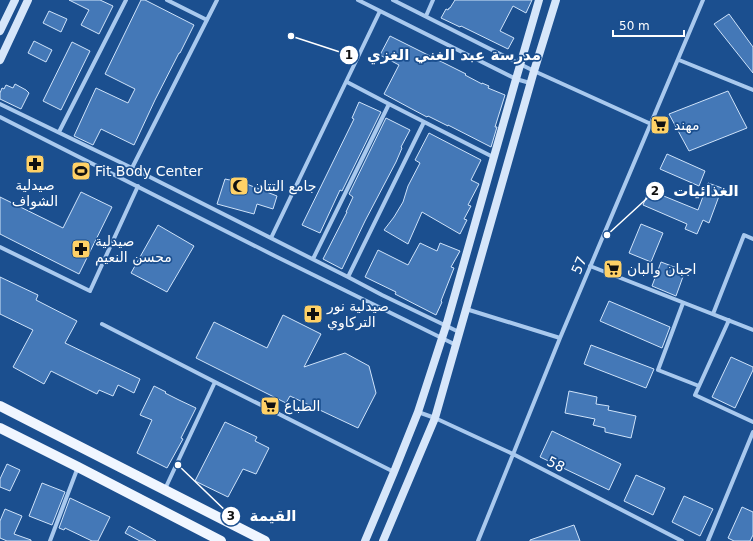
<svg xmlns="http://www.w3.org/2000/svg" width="753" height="541" font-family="'DejaVu Sans','Noto Sans Arabic',sans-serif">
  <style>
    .building { fill: #4478b7; stroke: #cfe3fa }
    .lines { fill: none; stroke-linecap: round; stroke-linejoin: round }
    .minor { stroke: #a9c9ee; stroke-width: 4 }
    .secondary { stroke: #d6e6fa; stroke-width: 8 }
    .primary { stroke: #f0f6ff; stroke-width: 10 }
    .labels { text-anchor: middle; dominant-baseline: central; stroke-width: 3.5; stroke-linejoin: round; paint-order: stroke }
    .poi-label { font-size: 14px; fill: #fff; stroke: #1b4f8f; text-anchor: start }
    .street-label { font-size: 14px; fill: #fff; stroke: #1b4f8f }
    .leader { fill: none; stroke: #fff; stroke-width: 1.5 }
    .callout-dot { fill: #fff; stroke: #1b4f8f; stroke-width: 1.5 }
    .mark-label { font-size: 12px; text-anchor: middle; font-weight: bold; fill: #111 }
    .callout-label { font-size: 15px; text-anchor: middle; font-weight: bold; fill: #fff; stroke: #1b4f8f; stroke-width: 3.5; stroke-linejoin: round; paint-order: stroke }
  </style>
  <rect width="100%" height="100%" fill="#1b4f8f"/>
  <path class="building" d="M69 0H100L113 6 99 34 81 25 89 10Z
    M141 0H145L194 25 180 53H179L155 100 134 145 101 129 93 145 74 136 96 88 128 103 135 89 105 74Z
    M455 0H532L526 13 513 6 500 31 514 38 508 49 461 26 460 27 441 18 446 9 448 10 449 8H450Z
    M49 11 67 19 61 32 43 23Z
    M729 14 753 47V73L714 24Z
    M390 36 466 74 465 75 482 84V83L489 86 488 88 505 95 495 127H497L491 147 448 125V126L428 116 427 117 410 108 384 94 399 65 380 55Z
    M34 41 52 50 46 62 28 53Z
    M72 42 90 51 61 110 43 101Z
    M15 84 26 90 29 93 21 109 0 99V93L2 88 4 89 6 85 13 88Z
    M728 91 747 128 689 151 669 114Z
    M359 102 381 112 342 191 340 190 320 233 302 225 354 119 352 118Z
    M386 118 410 130 401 147 402 148 396 162 365 221 342 269 323 259 347 212H346L353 197 349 194Z
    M429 133 481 160 471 180 479 184 468 205 471 206 464 219 467 220 460 234 422 212 408 244 384 230 394 217 403 202 408 186 420 163 415 160Z
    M667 154 705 171 699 186 660 169Z
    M225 179 244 183 277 196 273 209 257 204 254 214 217 204Z
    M708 183 722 188 709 223 703 220 697 234 685 229 687 224 643 205 649 190 698 210Z
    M81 192 112 207 79 274 0 234V197L63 228Z
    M641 224 663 233 651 262 629 253Z
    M158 225 194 246 167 292 131 273Z
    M420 243 437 251 440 243 460 251 451 267 454 268 441 301 442 302 436 315 395 294 396 292 365 277 378 250 408 265Z
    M661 262 685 271 676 296 652 286Z
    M0 277 38 295 36 300 77 321 65 343 140 379 134 393 118 385 113 396 99 390 97 394 51 371 44 384 13 367 33 330 0 314Z
    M609 301 670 327 662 348 600 321Z
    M283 315 321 334 304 367 345 353 369 366 376 393 358 428 290 396 286 403 196 358 214 322 267 348Z
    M591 345 654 369 646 388 584 364Z
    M731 357 753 367V370L735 408 712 397Z
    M154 386 166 392 165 393 179 400 196 408 181 438 183 439 167 468 137 453 152 420 140 415Z
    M569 391 597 397 596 404 609 406 608 410 636 416 631 438 605 432V428L593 425 595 419 565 413Z
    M225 422 257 437 255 441 269 448 256 474 243 469 228 497 195 481Z
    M552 431 621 464 609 490 540 457Z
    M7 464 20 470 10 491 0 487V479Z
    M636 475 665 488 653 515 624 501Z
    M42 483 65 492 52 525 29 516Z
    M684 496 713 509 700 536 672 522Z
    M70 498 110 517 98 541H92L65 528 64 530 59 528Z
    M742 507 753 512V535L750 541H734L728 538Z
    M5 509 22 516 14 534 31 540V541H7L0 538V521Z
    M574 525 580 541H530V540Z
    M129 526 156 541H140L125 533Z"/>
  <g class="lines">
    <path class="minor" d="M167 0 207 20
      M358 0 516 79 530 83
      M393 0 534 71 651 124
      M426 16 433 0
      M679 60 753 90
      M347 82 389 104 493 157
      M0 104 132 168 348 277 382 295 459 332
      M0 117 277 257 456 345
      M59 132 126 0
      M132 168 217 0
      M271 238 380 11
      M0 247 90 291 138 186
      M313 259 389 104
      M590 266 753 330
      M348 277 424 122
      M683 303 658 370 699 386
      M466 309 560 338
      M713 314 744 235 753 239
      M729 320 695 395 753 422
      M102 324 215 382 394 472
      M418 412 435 418 513 454 682 541
      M165 489 215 382
      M50 541 78 467
      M478 541 560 338 703 0
      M708 541 753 432"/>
    <path class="secondary" d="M0 31 15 0
      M0 60 28 0
      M365 541 394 472 418 412 446 326 516 79 539 0
      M383 541 435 418 534 71 556 0"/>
    <path class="primary" d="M0 406 265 541
      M0 428 78 467 221 541"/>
  </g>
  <defs>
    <g id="supermarket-square" transform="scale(1)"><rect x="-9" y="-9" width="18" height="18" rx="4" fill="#ffd166" stroke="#1b4f8f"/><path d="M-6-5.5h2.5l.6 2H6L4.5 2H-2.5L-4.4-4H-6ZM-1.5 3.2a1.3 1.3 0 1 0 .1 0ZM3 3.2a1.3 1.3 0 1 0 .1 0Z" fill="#111"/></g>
    <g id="pharmacy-square" transform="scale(1)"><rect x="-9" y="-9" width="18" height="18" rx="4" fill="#ffd166" stroke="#1b4f8f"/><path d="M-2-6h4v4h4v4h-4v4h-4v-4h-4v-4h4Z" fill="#111"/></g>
    <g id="stadium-square" transform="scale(1)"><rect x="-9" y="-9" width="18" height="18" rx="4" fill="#ffd166" stroke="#1b4f8f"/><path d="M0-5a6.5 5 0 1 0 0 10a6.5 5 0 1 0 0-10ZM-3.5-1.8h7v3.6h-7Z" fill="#111"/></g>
    <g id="mosque-square" transform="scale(1)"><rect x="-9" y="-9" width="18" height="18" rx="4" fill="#ffd166" stroke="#1b4f8f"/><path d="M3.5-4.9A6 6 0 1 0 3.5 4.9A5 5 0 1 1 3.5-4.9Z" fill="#111"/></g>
  </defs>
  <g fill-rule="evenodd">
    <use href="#supermarket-square" x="660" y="125"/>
    <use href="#pharmacy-square" x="35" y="164"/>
    <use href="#stadium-square" x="81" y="171"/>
    <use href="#mosque-square" x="239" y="186"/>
    <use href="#pharmacy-square" x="81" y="249"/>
    <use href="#supermarket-square" x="613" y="269"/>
    <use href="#pharmacy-square" x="313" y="314"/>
    <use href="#supermarket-square" x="270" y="406"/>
  </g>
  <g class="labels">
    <g class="poi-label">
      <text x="674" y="125">مهند</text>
      <text x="95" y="171">Fit Body Center</text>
      <text x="35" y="185" text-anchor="middle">صيدلية<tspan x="35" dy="16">الشواف</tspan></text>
      <text x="253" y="186">جامع التتان</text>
      <text x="95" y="241">صيدلية<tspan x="95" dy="16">محسن النعيم</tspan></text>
      <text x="627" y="269">اجبان والبان</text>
      <text x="327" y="306">صيدلية نور<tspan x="327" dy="16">التركاوي</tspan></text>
      <text x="284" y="406">الطباع</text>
    </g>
    <g class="street-label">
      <text transform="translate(579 265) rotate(-67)">57</text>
      <text transform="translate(556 464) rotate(27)">58</text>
    </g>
  </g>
  <path class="leader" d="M291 36L349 55M607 235L655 191M178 465L231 516"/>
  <g class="callout-dot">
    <circle cx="291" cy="36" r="4"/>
    <circle cx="607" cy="235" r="4"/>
    <circle cx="178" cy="465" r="4"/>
    <circle cx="349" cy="55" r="10"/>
    <circle cx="655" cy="191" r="10"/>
    <circle cx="231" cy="516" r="10"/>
  </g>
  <g class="mark-label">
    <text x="349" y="59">1</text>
    <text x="655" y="195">2</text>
    <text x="231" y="520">3</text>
  </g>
  <g class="callout-label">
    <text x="454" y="60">مدرسة عبد الغني الغزي</text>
    <text x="706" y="196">الغذائيات</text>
    <text x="273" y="521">القيمة</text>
  </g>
  <path d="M613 30v6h71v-6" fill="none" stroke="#ffffff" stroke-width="2"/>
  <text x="619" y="30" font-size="12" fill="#ffffff" stroke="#1b4f8f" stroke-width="3" paint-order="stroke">50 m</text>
</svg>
